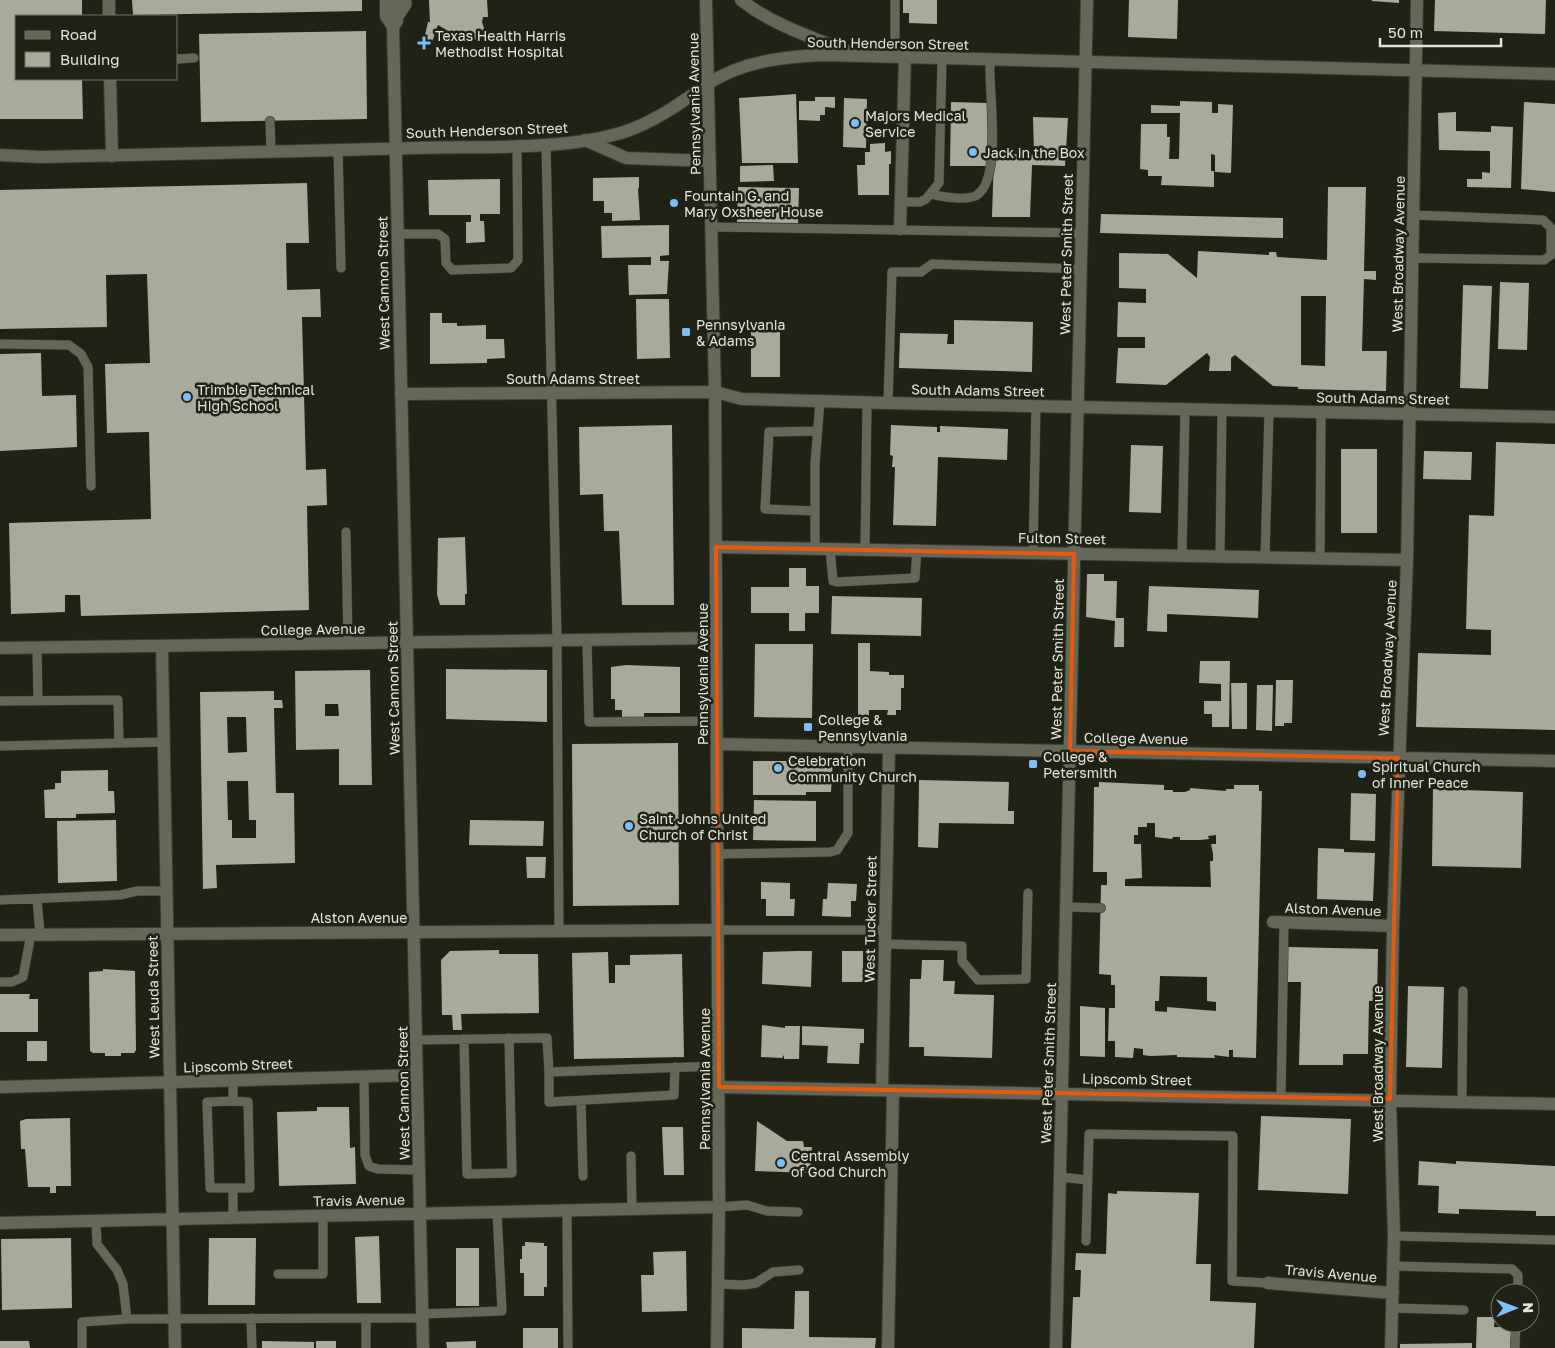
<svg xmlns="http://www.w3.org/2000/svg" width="1555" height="1348" font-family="'Golos Text',sans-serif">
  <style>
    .building { fill: #a8ab9b; fill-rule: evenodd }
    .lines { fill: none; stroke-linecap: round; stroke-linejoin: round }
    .service-casing { stroke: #3a3b33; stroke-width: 10 }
    .minor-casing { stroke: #3a3b33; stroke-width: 14 }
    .tertiary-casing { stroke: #3a3b33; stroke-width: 14 }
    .secondary-casing { stroke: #3a3b33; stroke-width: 14 }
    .service { stroke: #656759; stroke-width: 9 }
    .minor { stroke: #656759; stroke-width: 12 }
    .tertiary { stroke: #656759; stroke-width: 12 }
    .secondary { stroke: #656759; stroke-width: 12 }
    .marked { fill: none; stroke: #e8590c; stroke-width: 4; stroke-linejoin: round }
    .poi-dot { fill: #7fbdf9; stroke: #202216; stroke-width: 2 }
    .labels { text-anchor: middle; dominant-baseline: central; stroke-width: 5; stroke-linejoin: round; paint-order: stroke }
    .poi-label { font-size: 14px; fill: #e3e4dc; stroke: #202216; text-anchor: start }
    .street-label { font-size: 14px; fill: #e3e4dc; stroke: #202216 }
  </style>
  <rect width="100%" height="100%" fill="#202216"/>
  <path class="building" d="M0 0H82V16H16V79H82L83 119H0Z
    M132 0H362V11L133 15Z
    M429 0H487L488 17H483L482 22 487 38 467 41 446 42 448 31 438 25 431 45 423 44 428 22H430Z
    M903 0H937V24L909 23V13H903Z
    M1129 0H1178L1177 39 1128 37Z
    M1372 0H1399V3L1372 1Z
    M1435 0H1546L1545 34 1434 31Z
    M366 31 367 119 201 122 199 34Z
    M796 94 798 163H742L739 98Z
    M815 97H835V108L825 107V115H820V121L799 120V101H815Z
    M844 98 867 99 866 148 843 147Z
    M1180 101 1212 102V113H1218V104L1233 105 1231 173 1215 172V155L1211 154V171H1214V187L1161 185 1162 176H1148V170L1140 169 1141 124H1167V137H1170L1169 159H1179L1180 113H1151V105L1180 106Z
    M951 102 989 103 987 166H950Z
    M1524 102 1555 104V192L1521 189Z
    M1456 112V131L1491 132V126L1513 127 1511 188 1467 187V179H1482V172L1490 173V151L1439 150 1438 113Z
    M1033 117 1068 118 1065 166 1032 165 1030 217H992L994 153 1034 155Z
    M885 143V152L891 151V164H889V195H858L857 165H865V152H870V144Z
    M773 165 774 181 740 182V166Z
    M639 177V188H638L640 220 612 221V213H604V201H593V178Z
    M500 179V214H480V221H484L485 242 466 243V222H471V215H429L428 180Z
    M307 183 309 243H286L287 290 320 289 321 317H302L306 470 326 469 327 505 307 506 309 610 81 616 80 595H65V612L11 614 9 523 151 519 149 432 107 433 105 364 150 363 147 274 106 275 107 327 0 329V190Z
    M738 187 799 188 798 223 737 222Z
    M1328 187H1366L1364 271H1376V280L1364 279 1362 351H1387L1386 391 1298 389V387L1273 386 1235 355 1231 358V371H1209L1210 357 1207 353 1166 385 1116 383 1118 348H1145V337H1117L1118 302 1146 303V289L1119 288V253L1168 254 1197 278 1198 251 1269 255V252H1276L1277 257 1327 260ZM1301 296H1326L1325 366 1301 365Z
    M1101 214 1283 218V238L1100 233Z
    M669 225V255L660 256V261H669L667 294 629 295 628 265H651V257L602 258 601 226Z
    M1500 282 1529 283 1527 350 1498 349Z
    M1463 285 1492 286 1488 389 1460 388Z
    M636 299H669L670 358 637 359Z
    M430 313H442V323H457V326L486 325V339H504L505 358 487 359V363L430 364Z
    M954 320 1033 322 1032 372 899 368 900 333 948 334 947 344H954Z
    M751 331H780V377H751Z
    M41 353 42 396 76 395 77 447 0 451V354Z
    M672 425 674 605H622L619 531H604L603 494 580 495 579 427Z
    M891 425 937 427V432H940V426L1008 429 1007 460 938 457 936 526 893 525 895 467H892L893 456 890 455Z
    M1496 442 1555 444V730L1416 727 1418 653 1491 655V630L1466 629 1469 515 1494 516Z
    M1131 445 1163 446 1161 513 1129 512Z
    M1341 449H1377V533H1341Z
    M1424 451 1472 452 1471 480 1423 479Z
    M465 537 467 594H465V605H440L437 594 438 538Z
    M789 568H806V586H819V613H805V631H789V613H751V587H789Z
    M1087 574H1104V581H1117L1116 618H1124V647H1114L1115 621 1086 617Z
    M1149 586 1259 590 1258 618 1167 614V632L1147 631Z
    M832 596 922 598 921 636 831 634Z
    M858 643H870V671L889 672V675H904V688H901V710H896V715H887L888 710H869V722H858Z
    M755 644H813L812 718 754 717Z
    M1200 661H1230L1229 727H1212V714H1204V701H1221V684L1199 683Z
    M626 665 680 667V713H644V718H622V710H615V699H611V667Z
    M446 669 547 670V722L446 719Z
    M370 670 372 785H339V749L296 750 295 671ZM325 704H338L339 716H325Z
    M1276 680H1293L1292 723H1284V726H1275Z
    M1231 683H1247V729H1232Z
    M1257 685H1273L1272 731 1256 730Z
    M274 691V700H282L283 708H274L276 793H294L295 863 216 865 217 888 203 889 200 692ZM227 717H246L247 752 228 753ZM227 781H248L249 820H256V838H232V820H228Z
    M678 743 679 905 573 906 572 744Z
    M822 759H833L831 792H806V795H753V761H822Z
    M108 770V791H114L115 813 76 814V818H45L44 790 55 789V783H61V771Z
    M919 780 1009 782 1008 811H1014V824L939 823 938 848 918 847Z
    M1099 782 1164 785V790H1173V792H1185L1190 790V788L1226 791V789H1234V785H1259V791H1262L1256 1058 1233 1057V1050H1229V1057L1214 1055 1215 1058 1177 1057V1055L1150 1056 1143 1055V1049L1134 1048 1133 1058 1115 1057V1041H1108L1109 1008H1115V985H1111V975L1099 974 1101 885H1107V872H1093L1094 787H1099ZM1147 823H1155V837L1172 839 1173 837H1180V840H1200L1209 839 1208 836 1216 835V844H1211L1213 854V861H1210L1211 887 1125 886V879L1142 878 1141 844H1134V835H1138V827H1147ZM1160 976 1207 977V1001L1216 1002V1011L1167 1007V1012L1155 1011V1001H1159Z
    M1433 789 1523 792 1521 868 1432 866Z
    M1351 793 1376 794 1375 841 1350 840Z
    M754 800 816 801V841L753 840Z
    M116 820 117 881 58 883 57 821Z
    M470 820 544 821 543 846 469 845Z
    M1318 848 1344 849V852L1375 853 1373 901 1317 899Z
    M526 857H546L545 878H527Z
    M761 882 790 883V899H795L794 916H766V899H761Z
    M828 883 857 884 856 901H851V917L822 916 823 899H827Z
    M1288 947 1378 949 1377 1001H1369L1368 1054H1343V1065H1299L1301 982H1288Z
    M499 950V954H538L539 1013 461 1014 462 1030H453L452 1015H442L441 960 450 951Z
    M798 951H812L811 987 762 984 763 952Z
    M842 951H863V982H842Z
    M608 952 609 983H615V965H630V955L682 954 684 1057 574 1059 572 953Z
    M922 960H944L943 981H955L954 994 994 995 992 1058 924 1056V1047H909L910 979H921Z
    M103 969 135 971 136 1050 134 1053H121V1056H105V1053H93L90 1051 89 972 103 971Z
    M1408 986 1444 987 1442 1068 1406 1067Z
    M0 994H30L29 999H38V1032H0Z
    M1080 1006 1105 1008V1057L1080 1056Z
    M762 1025 785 1028V1026H800L799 1059H784V1055L782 1058 761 1057Z
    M802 1026 864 1029V1043H860L859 1064 827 1063 828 1046 802 1045Z
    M27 1041H47V1061H27Z
    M317 1107H349L350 1148 355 1147 356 1184 279 1186 277 1112 317 1111Z
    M1261 1116 1351 1119 1348 1194 1258 1190Z
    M70 1118 71 1186H56V1193H50V1187H28L25 1149H21L20 1121 26 1119Z
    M757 1121 787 1141H803L804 1147H812L810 1173 755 1171Z
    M662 1127H683L684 1175H664Z
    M1419 1161 1456 1164V1161L1555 1166V1216H1536V1211L1459 1209V1214L1438 1213 1439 1186 1418 1185Z
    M1117 1191 1199 1193 1196 1264H1211L1210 1301 1256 1303 1254 1348H1071L1073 1297H1080L1081 1270H1075L1076 1253 1106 1254 1108 1193 1117 1194Z
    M379 1236 381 1303H357L355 1237Z
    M71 1238 72 1308 2 1310 1 1239Z
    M209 1238H256L255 1305H208Z
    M525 1242 544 1243V1246H547V1287H544V1296H524V1273H520V1259H522V1246H525Z
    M456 1248H479V1306H456Z
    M686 1251 687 1311 642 1312 641 1275H654L653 1252Z
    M795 1291H809V1337L876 1338 875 1348H742V1328L794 1329Z
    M1477 1317H1495L1494 1327H1511V1348H1476Z
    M523 1328H558V1348H523Z
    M0 1341H29L30 1348H0Z
    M262 1341 314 1342V1348H262Z
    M316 1341H336V1348H316Z
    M476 1341V1348H447L446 1342Z
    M1472 1343V1348H1400V1344Z"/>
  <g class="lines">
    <g class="service-casing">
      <path id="service" d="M397 20 407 5V0
        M895 57V0
        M176 59 194 58
        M270 121 271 151
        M546 144 557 640 559 931
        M338 150 341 268
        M932 194C941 197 969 201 977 195 1003 178 988 88 990 61
        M901 202H920L926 199 939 183 942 59
        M711 227 1082 233
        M397 234H438L445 239 446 263 452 270 511 268 518 260 517 145
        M1413 258 1544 260 1551 255V228L1543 220 1414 215
        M0 344 69 345 81 354 88 367 91 486
        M888 403 892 272H921L932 264 1081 269
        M815 511 765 509 769 432 818 431
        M346 532 348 643
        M815 548V464L820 401
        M830 549 833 581 837 582 915 578 917 549
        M865 549 867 403
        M1033 553 1036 406
        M1182 556 1185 409
        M1220 556 1222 410
        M1265 557 1269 411
        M1320 559 1321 412
        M587 640 589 722 717 721
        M37 648 38 701
        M0 701 118 700 119 743
        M0 746 163 742
        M717 854 830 852 837 850 848 833V747
        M37 899 40 934
        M0 900 120 895 137 891H166
        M1068 907 1101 908
        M718 930H885
        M885 944 962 946V961L978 980 1026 979 1028 893
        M0 982H12L23 977 31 934
        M464 1039 467 1174 512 1173 509 1038
        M417 1040 547 1038 549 1072 718 1066
        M549 1072V1102L674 1095 675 1067
        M364 1077 365 1155 369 1166 378 1169 419 1170
        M233 1080V1101L248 1102 250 1188H233V1218
        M1281 1097 1284 923
        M581 1101 583 1176
        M1462 1101 1463 991
        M631 1156 632 1209
        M1060 1177 1088 1180
        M233 1188H210L207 1102 233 1101
        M719 1207 747 1205 767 1211 798 1212
        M567 1210 568 1348
        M96 1221 97 1244 117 1270 123 1284 127 1319 423 1318
        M1394 1236 1555 1240
        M1086 1241 1089 1134 1233 1136 1232 1281 1268 1283
        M1393 1266 1512 1269 1518 1275V1293
        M278 1274H323V1216
        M718 1284 744 1285 756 1283 773 1272 799 1270
        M1392 1308 1464 1310
        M422 1314 502 1311 497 1212
        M251 1318 252 1348
        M366 1318V1348
        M82 1348V1322L127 1319
        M1515 1348 1516 1323"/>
    </g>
    <g class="minor-casing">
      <path id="minor" d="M109 0V16
        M386 0V16L393 27 423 1348
        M393 27 397 21V0
        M110 79 112 156
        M900 229 905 57
        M401 394 715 392 742 399 888 403 1555 417
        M716 547 1407 560
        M162 646 175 1348
        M0 648 716 638
        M717 744 1555 761
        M1273 922 1393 926
        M0 935 718 930
        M0 1087 417 1075
        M719 1087 1555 1104
        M882 1090 889 748
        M0 1223 719 1207
        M1268 1283 1393 1293
        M888 1348 893 1091
        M1056 1348 1087 0
        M1391 1348 1394 1236 1390 1099 1393 926 1407 560 1417 0"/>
    </g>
    <g class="tertiary-casing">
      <path id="tertiary" d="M706 0 715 392 719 1207 717 1348
        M585 140 626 158 710 161
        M0 155 41 157C166 155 291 151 416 148 481 146 563 151 624 132 655 122 682 102 709 83"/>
    </g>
    <g class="secondary-casing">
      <path id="secondary" d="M741 0C773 25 811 37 849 52
        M709 83C744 61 782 57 823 55L1555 74"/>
    </g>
    <use href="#service" class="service"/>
    <use href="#minor" class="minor"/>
    <use href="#tertiary" class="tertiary"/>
    <use href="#secondary" class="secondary"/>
  </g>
  <path class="marked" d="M716 547 1074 554 1070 751 1398 758 1390 1099 719 1087Z"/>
  <g class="poi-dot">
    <path d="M421.5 35.5h5v5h5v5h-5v5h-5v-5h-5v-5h5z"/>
    <circle cx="855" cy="123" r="5"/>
    <circle cx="973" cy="152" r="5"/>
    <circle cx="674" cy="203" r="5"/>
    <rect x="681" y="327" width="10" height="10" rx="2.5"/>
    <circle cx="187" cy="397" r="5"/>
    <rect x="803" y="722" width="10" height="10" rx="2.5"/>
    <rect x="1028" y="759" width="10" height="10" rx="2.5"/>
    <circle cx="778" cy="768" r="5"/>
    <circle cx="1362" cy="774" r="5"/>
    <circle cx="629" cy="826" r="5"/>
    <circle cx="781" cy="1163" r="5"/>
  </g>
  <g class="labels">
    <g class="poi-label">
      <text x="435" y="35">Texas Health Harris<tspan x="435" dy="16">Methodist Hospital</tspan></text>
      <text x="865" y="115">Majors Medical<tspan x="865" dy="16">Service</tspan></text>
      <text x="983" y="152">Jack in the Box</text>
      <text x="684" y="195">Fountain G. and<tspan x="684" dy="16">Mary Oxsheer House</tspan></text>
      <text x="696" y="324">Pennsylvania<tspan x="696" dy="16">&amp; Adams</tspan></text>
      <text x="197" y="389">Trimble Technical<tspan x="197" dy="16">High School</tspan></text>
      <text x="818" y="719">College &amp;<tspan x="818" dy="16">Pennsylvania</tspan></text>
      <text x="1043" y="756">College &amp;<tspan x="1043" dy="16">Petersmith</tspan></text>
      <text x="788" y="760">Celebration<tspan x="788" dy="16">Community Church</tspan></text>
      <text x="1372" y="766">Spiritual Church<tspan x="1372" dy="16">of Inner Peace</tspan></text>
      <text x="639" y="818">Saint Johns United<tspan x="639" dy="16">Church of Christ</tspan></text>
      <text x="791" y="1155">Central Assembly<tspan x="791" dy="16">of God Church</tspan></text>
    </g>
    <g class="street-label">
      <text transform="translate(888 43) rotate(1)">South Henderson Street</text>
      <text transform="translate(694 104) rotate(-91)">Pennsylvania Avenue</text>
      <text transform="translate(487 130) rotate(-2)">South Henderson Street</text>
      <text transform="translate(1066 254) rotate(-89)">West Peter Smith Street</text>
      <text transform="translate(1398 254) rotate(-89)">West Broadway Avenue</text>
      <text transform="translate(383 283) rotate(-91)">West Cannon Street</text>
      <text x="573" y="378">South Adams Street</text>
      <text transform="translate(978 390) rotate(1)">South Adams Street</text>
      <text transform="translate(1383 398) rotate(1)">South Adams Street</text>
      <text transform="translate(1062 538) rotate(1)">Fulton Street</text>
      <text transform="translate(313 629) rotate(-1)">College Avenue</text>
      <text transform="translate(1387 658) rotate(-87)">West Broadway Avenue</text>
      <text transform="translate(1057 659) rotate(-89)">West Peter Smith Street</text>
      <text transform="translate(702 674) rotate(-90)">Pennsylvania Avenue</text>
      <text transform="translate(393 688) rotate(-91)">West Cannon Street</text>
      <text transform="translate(1136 738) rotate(1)">College Avenue</text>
      <text transform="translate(1333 909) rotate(2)">Alston Avenue</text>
      <text x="359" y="917">Alston Avenue</text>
      <text transform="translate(870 919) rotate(-89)">West Tucker Street</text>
      <text transform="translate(153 997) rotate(-91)">West Leuda Street</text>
      <text transform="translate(1048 1063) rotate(-88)">West Peter Smith Street</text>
      <text transform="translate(1377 1064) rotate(-90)">West Broadway Avenue</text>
      <text transform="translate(238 1065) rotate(-2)">Lipscomb Street</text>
      <text transform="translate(704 1079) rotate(-90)">Pennsylvania Avenue</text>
      <text transform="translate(1137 1079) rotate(1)">Lipscomb Street</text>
      <text transform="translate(403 1093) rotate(-91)">West Cannon Street</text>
      <text transform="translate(359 1200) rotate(-1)">Travis Avenue</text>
      <text transform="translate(1331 1273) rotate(5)">Travis Avenue</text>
    </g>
  </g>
  <rect x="15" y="15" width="162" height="65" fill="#202216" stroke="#6e7065"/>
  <rect x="25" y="31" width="25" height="8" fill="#656759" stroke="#6e7065"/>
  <text x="60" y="40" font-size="15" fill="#e3e4dc">Road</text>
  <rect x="25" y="52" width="25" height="15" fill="#a8ab9b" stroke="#6e7065"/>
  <text x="60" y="65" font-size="15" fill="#e3e4dc">Building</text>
  <g transform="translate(1515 1308) rotate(89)"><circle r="24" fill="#202216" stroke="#6e7065"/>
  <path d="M0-4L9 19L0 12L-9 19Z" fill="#7fbdf9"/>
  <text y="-8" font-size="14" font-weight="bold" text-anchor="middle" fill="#e3e4dc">N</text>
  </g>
  <path d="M1380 38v8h121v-8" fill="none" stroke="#e3e4dc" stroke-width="2.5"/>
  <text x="1388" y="38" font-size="15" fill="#e3e4dc" stroke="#202216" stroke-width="4" paint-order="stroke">50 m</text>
</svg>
